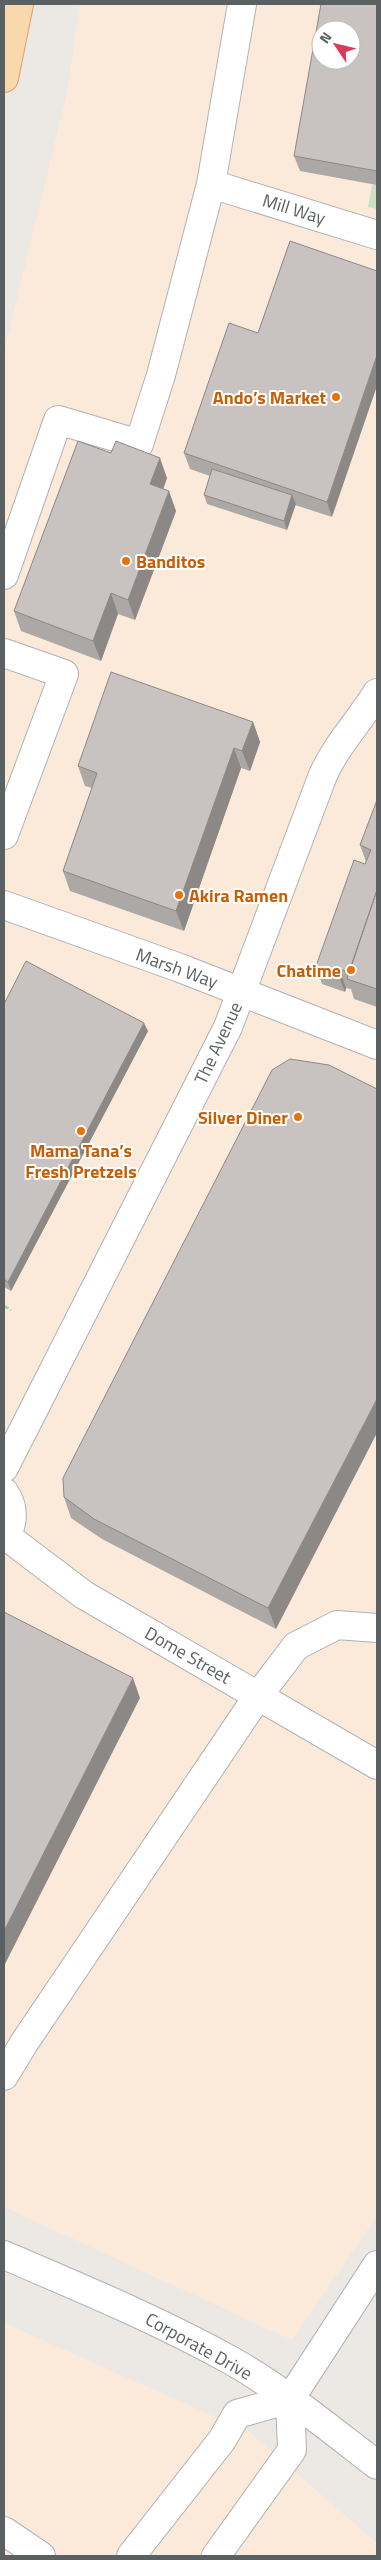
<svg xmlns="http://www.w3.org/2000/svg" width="381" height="2560" font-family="'Titillium Web',sans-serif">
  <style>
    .commercial { fill: #fbeada; fill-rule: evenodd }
    .green { fill: #cae2c1 }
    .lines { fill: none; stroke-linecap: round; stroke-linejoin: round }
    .minor-casing { stroke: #aeb2b4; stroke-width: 30 }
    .major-casing { stroke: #e59e63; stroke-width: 30 }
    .path { stroke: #a6d3a5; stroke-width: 3; stroke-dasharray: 5 2.5; stroke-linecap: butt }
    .minor { stroke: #fff; stroke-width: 28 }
    .major { stroke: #f8d8ac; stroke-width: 28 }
    .wall { fill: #aca8a5 }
    .shaded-wall { fill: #8c8886 }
    .building { fill: #c8c3c0; stroke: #8c8886; fill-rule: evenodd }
    .food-dot { fill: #e8710a; stroke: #fff; stroke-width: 2 }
    .labels { text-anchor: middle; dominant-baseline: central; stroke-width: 4; stroke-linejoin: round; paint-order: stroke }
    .street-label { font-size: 18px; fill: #5b6062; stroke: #fff }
    .food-label { font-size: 18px; font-weight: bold; fill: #c56008; stroke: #fff; text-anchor: end }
  </style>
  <rect width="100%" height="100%" fill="#ece8e3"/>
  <path class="commercial" d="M80 4H377V2216L292 2340 4 2207V352L67 93ZM321 30H351V60H321Z
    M4 2323 249 2432 377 2543V2556H4Z"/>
  <path class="green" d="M372 185H377V209L368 207Z"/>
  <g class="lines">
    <g class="minor-casing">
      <path id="minor" d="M211 184 377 235
        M4 575 58 420 139 444 161 375 211 184 242 4
        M4 653 64 674 4 835
        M4 905 180 968 377 1045
        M4 1468 228 1027 323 775C337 744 359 722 377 693
        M4 1492C14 1506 15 1523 4 1538
        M6 1536 84 1595 377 1765
        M4 2076 24 2043 258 1696 296 1646 337 1625 377 1628
        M4 2255C81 2288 158 2320 232 2361 283 2390 330 2429 377 2465
        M290 2399 377 2265
        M4 2531 41 2556
        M131 2556 222 2440 237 2414 290 2399
        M216 2556 292 2450 290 2399"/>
    </g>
    <g class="major-casing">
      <path id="major" d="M4 78 19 4"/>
    </g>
    <path class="path" d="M4 1306 11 1310"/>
    <use href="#minor" class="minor"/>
    <use href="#major" class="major"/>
  </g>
  <path class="wall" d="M377 4V185L300 171 294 156Z
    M290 241 332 517 295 505 287 530 207 504 204 495 210 476 190 469 184 453 258 333Z
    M167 478 163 489 176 511 135 620 118 614 101 661 21 631 14 611Z
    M253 722 260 742 250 771 241 768 184 931 70 891 63 871 92 788 85 786 78 766Z
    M377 800V1007L354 999 351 989 346 988 345 992 322 984 316 966 366 862 360 845Z
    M4 1004 148 1031 11 1291 4 1287Z
    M272 1070 276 1629 102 1539 71 1518 64 1497Z"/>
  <path class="shaded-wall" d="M377 355V386L332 517 327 502Z
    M160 458 167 478 158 504 150 484Z
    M169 491 176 511 135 620 128 600Z
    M292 495 296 504 287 530 284 521Z
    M111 593 118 614 101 661 93 641Z
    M253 722 260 742 250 771 242 751Z
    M234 748 241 768 184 931 176 911Z
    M339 969 346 988 345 992 338 974Z
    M144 1023 148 1031 11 1291 8 1282Z
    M377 1399V1433L276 1629 268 1608Z
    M133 1678 140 1698 5 1964 4 1961V1931Z"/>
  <path class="building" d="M321 4H377V171L294 156ZM321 30H351V60H321Z
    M290 241 377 271V355L327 502 184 453 229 323 258 333Z
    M78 441 111 453 116 441 160 458 150 484 169 491 128 600 111 593 93 641 14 611Z
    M212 469 292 495 284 521 204 495Z
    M111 672 253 722 242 751 234 748 176 911 63 871 97 773 78 766Z
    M377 800V890L349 972 339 969 338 974 316 966 354 860 365 864 371 850 360 845Z
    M377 890V989L347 979Z
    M26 961 144 1023 8 1282 4 1279V1004Z
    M290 1059 329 1065 377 1089V1399L268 1608 94 1519 64 1497 63 1478 272 1070Z
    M4 1612 133 1678 4 1931Z"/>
  <g class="food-dot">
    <circle cx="336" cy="397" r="5"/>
    <circle cx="126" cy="561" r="5"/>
    <circle cx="179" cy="895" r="5"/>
    <circle cx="351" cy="970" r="5"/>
    <circle cx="298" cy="1117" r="5"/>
    <circle cx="81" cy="1131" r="5"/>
  </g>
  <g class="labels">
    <g class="street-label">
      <text transform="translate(294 209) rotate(17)">Mill Way</text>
      <text transform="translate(177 968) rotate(20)">Marsh Way</text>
      <text transform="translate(218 1043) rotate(-65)">The Avenue</text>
      <text transform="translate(188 1655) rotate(30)">Dome Street</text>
      <text transform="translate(199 2346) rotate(29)">Corporate Drive</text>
    </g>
    <g class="food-label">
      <text x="326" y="397">Ando’s Market</text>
      <text x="136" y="561" text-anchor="start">Banditos</text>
      <text x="189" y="895" text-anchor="start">Akira Ramen</text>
      <text x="341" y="970">Chatime</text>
      <text x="288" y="1117">Silver Diner</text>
      <text x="81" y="1150" text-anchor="middle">Mama Tana’s<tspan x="81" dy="21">Fresh Pretzels</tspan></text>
    </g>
  </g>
  <rect width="381" height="2560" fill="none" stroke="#5b6062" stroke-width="10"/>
  <g transform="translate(336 45) rotate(305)"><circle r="24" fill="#ffffff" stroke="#bdbfc0"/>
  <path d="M0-4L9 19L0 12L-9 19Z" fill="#da3b59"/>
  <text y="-8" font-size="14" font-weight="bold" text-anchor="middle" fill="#5b6062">N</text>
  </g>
</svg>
